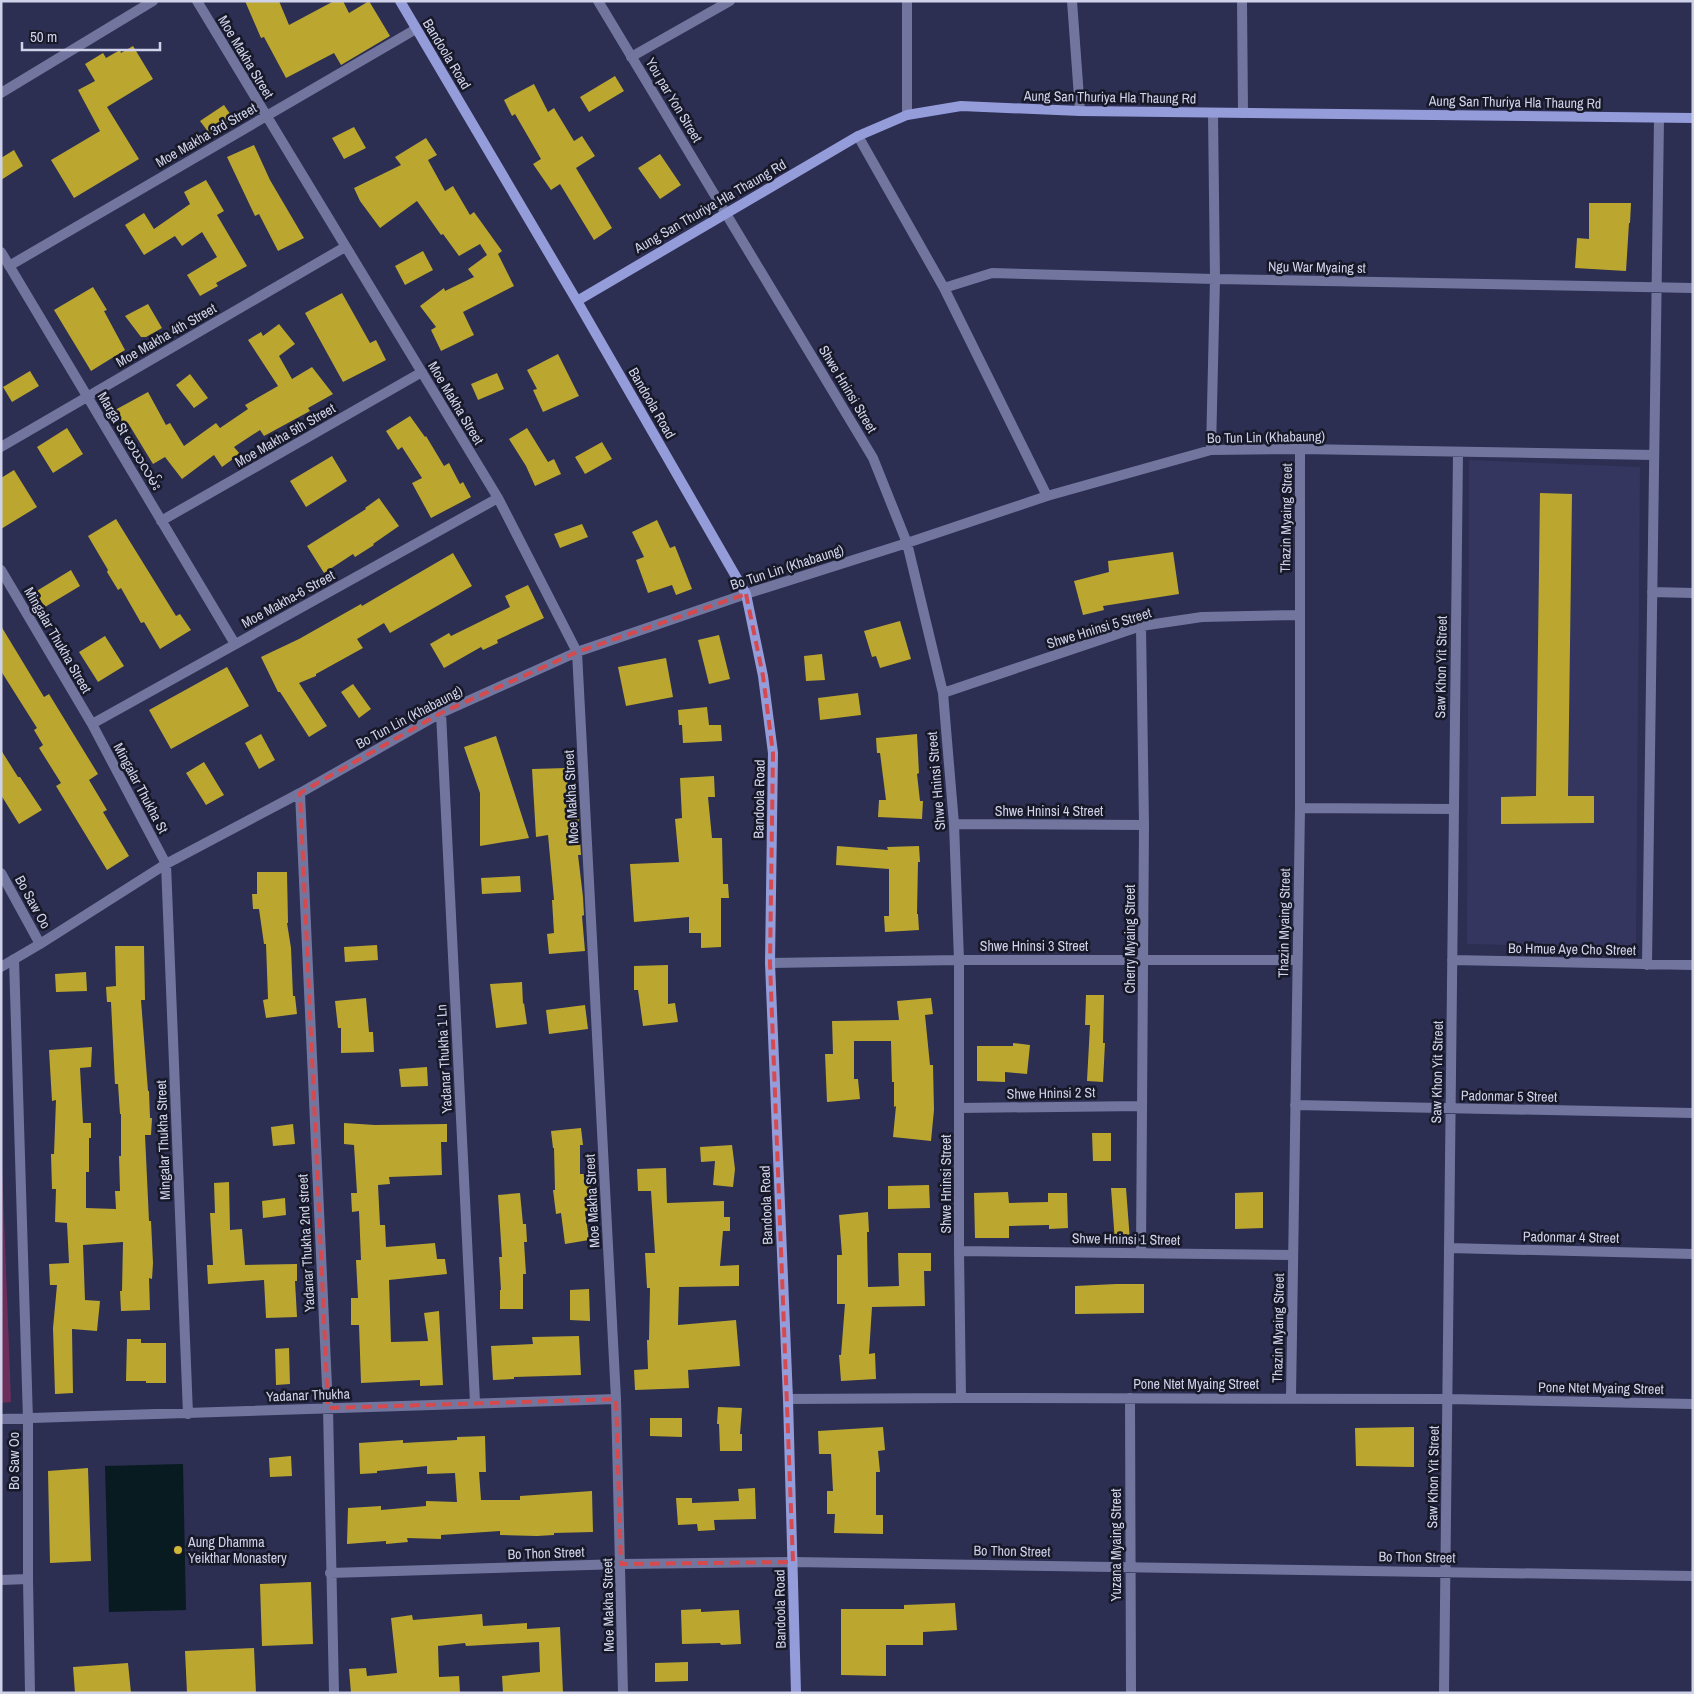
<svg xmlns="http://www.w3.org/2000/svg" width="1694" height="1694" font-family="'Archivo Narrow','Noto Sans Myanmar',sans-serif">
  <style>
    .built { fill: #343660 }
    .green { fill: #6c2f5b }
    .water { fill: #081b20 }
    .building { fill: #bba730 }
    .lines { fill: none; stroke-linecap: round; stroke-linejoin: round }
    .street { stroke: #72769e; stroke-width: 10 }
    .secondary { stroke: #959cda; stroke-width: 10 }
    .marked { fill: none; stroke: #d54a4f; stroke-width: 4; stroke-dasharray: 10 6; stroke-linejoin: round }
    .poi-dot { fill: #ceb837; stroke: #171929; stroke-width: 2 }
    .labels { text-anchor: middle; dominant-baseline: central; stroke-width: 5; stroke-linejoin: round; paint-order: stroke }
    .street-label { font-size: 14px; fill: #cfd2e9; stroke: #171929 }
    .poi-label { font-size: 14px; fill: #cfd2e9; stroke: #171929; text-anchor: start }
  </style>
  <rect width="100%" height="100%" fill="#2c2e52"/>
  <path class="built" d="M1469 460 1640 467 1636 948 1467 944Z"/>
  <path class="green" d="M1 1137 11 1402 1 1403Z"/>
  <path class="water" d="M183 1464 186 1610 109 1612 105 1466Z"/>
  <path class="building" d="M245 1H279L289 25 334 1H343L349 13 369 1 390 36 341 65 334 53 286 78 264 37 261 38Z
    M133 46 153 79 107 107 139 159 74 198 51 160 100 131 78 90 95 81 85 64 103 53 106 58 120 50 121 53Z
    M615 76 624 91 589 112 580 97Z
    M534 84 548 112 554 108 574 141 582 136 595 156 576 168 612 228 594 240 560 184 551 190 533 164 541 159 515 114 512 116 504 100Z
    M224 105 235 121 212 137 200 121Z
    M354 127 366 148 344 159 332 138Z
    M426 138 437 155 428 160 445 191 453 186 470 215 474 212 502 251 498 254 514 286 463 312 474 335 441 351 431 330 436 327 420 306 444 288 445 291 474 277 468 269 487 255 480 244 459 256 443 234 441 235 417 201 380 228 360 201 354 188 401 165 395 157Z
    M254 145 270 180 304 238 278 251 259 214 255 216 227 157Z
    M14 150 23 166 1 180V158Z
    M660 154 681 185 660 199 638 168Z
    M206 180 224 211 217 215 247 266 216 283 218 286 200 296 187 275 217 257 202 232 182 246 175 236 144 255 125 225 144 213 154 229 190 204 184 192Z
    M1589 203H1631L1630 223H1629L1626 271 1575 268 1577 238 1589 239Z
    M423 251 433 270 405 285 395 266Z
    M93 287 107 310 104 311 125 350 91 371 54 310Z
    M342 293 370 343 376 340 386 360 343 382 305 313Z
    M148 304 162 328 146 337H141L125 316Z
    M279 324 295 344 279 356 292 379 312 367 333 394 308 408 310 411 264 436 260 430 234 447 240 454 222 467 214 455 182 479 165 457 153 464 128 423 124 425 115 410 148 392 166 425 170 423 184 446 216 423 220 428 248 409 245 405 278 386 248 340 261 332 263 336Z
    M558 354 579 396 543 412 533 390 537 389 527 370Z
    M30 371 39 386 12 402 3 387Z
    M497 373 504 389 478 400 471 384Z
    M190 374 208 398 194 408 176 385Z
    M410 416 425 437 426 436 444 466 449 463 460 484 463 482 471 497 431 518 412 483 422 478 402 447 398 450 386 431Z
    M67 428 83 454 53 473 37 447Z
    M527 428 548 462 554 459 561 474 535 486 526 466 509 439Z
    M602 442 612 459 585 474 575 457Z
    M332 456 347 481 306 507 290 481Z
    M14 470 37 507 1 529V478Z
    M1540 493 1572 494 1568 796H1594V823L1501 824V797L1536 796Z
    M379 498 399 526 373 544 374 545 355 557 353 554 324 573 307 546 366 509 365 508Z
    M116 519 176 616 180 614 191 630 160 649 144 622 141 623 121 588 118 590 107 572 108 570 88 536Z
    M657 520 670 548 675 546 692 589 676 595 672 585 648 593 636 560 644 557 632 532Z
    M582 524 588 537 560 548 554 534Z
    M1173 552 1179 594 1103 606 1104 610 1083 615 1074 581 1109 572 1108 561Z
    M453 553 472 586 390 633 384 623 357 639 363 648 316 674V676L299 683 327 726 309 737 280 692H278L261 657 299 639 361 604 362 606Z
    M71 570 80 586 45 607 35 592Z
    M528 585 544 618 497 640 498 643 483 650 481 647 444 668 430 644 449 633 451 636 510 607 505 596Z
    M900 621 911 659 880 668 876 656 872 657 864 631Z
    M1 626 44 697 49 694 98 774 89 780 107 810 103 812 129 856 107 870 56 786 61 783 39 748 43 745 34 730 37 728 1 671Z
    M719 635 730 679 709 684 698 640Z
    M105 636 124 666 98 682 79 652Z
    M822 654 825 680 806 681 804 656Z
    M666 658 673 697 626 706 618 667Z
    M227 667 249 706 171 749 149 710Z
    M353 684 371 709 359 718 341 692Z
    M858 693 861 715 820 720 818 698Z
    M707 707 709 725H721L722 741 683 743 682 725H679L678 710Z
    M261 734 275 760 259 769 245 743Z
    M917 734 919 773 917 774 920 801H923L922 819 878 817 879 800H886L880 753H877L876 738Z
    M496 736 529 838 480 846V793L464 747Z
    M1 750 18 777H20L42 810 19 824 1 795Z
    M204 762 224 795 206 805 186 773Z
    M567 768 569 808 578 807 581 855H578L583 897 584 915 582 916 585 951 549 954 547 934 554 933 552 900H554L548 835 536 837 532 769Z
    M714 776 715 797H708L712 838H722L723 884H728L729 898H721V947L701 948V933H689V917L634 922 630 864 679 862 675 819 682 818 680 778Z
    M837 846 888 850 887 847 919 846 920 862H918L917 914H918L919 930 885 932 884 916H889V869L836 865Z
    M257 872H287L288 923H287L291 948 293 996H295L297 1014 266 1018 263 1000 268 999 266 944H264L259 909H253L252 894H257Z
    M520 876 521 892 482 894 481 878Z
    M377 945 378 960 345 962 344 947Z
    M115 946H144L145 1000H141L148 1091H149L150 1118H152L151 1135H145L149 1221H151L153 1263 152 1279 149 1278 150 1310 121 1311 120 1291H122L123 1242 83 1245 85 1300 100 1301 97 1331 72 1329 73 1393 55 1394 53 1328 57 1285H50L49 1264 69 1263 67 1223 55 1222 56 1189H52L51 1154H54L56 1100 52 1101 49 1050 92 1047 91 1067 80 1068 83 1123H91V1138H89V1172H86V1208L116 1209 115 1191H120L119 1156H121V1114H120L118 1084H115L111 1002H107L106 987 116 986Z
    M668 965V1004L675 1003 678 1022 643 1026 638 990H634V966Z
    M86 972 87 991 56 992 55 974Z
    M522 982 523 1004 524 1003 527 1024 496 1028 490 984Z
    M1086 995H1104L1103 1043H1105L1103 1082 1087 1081 1090 1025H1085Z
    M366 998 369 1032H373L374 1052 341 1053V1028H338L335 1001Z
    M931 998 933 1014 925 1015 930 1065H933L934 1110 931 1141 893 1137 896 1106 894 1107V1082H892L891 1041H854V1079H858L860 1099 827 1102 825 1054H833L832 1021 899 1020 897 1001Z
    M585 1005 588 1029 549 1034 546 1010Z
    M1013 1043 1030 1045 1027 1074 1005 1072V1082L977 1081V1046H1013Z
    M427 1067 428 1086 401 1087 399 1069Z
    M344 1123 375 1125 447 1124V1142H441L442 1175 389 1177 390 1184 378 1185 380 1225H385L386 1247 435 1243 437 1259H445L447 1274 389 1280 391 1342 428 1341 424 1313 439 1311 443 1385 420 1386V1380L361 1383 359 1325H351V1298H358L356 1260H361L359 1211 352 1212 351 1193H357L354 1145 344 1144Z
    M293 1124 295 1144 273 1146 271 1127Z
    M581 1128 583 1145H580V1174H590L592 1210 585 1211 589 1240 565 1244 561 1213 556 1214 553 1190H555L554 1148H553L551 1131Z
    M1092 1133H1111V1161H1093Z
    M732 1145 735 1169 733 1187 713 1185 715 1161 701 1162 700 1147Z
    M666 1168 667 1203 724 1201V1217H730V1231H723L720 1266 739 1265V1286L679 1287 678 1325 736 1320 740 1366 688 1370 689 1388 635 1390 634 1370 648 1369 647 1340H649L650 1288H647L645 1253H655L651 1191H638L637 1169Z
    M229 1182 230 1230 242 1229 245 1265 297 1264V1281H295L297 1317 266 1318 264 1280 208 1284 207 1265H213L210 1213H215L214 1183Z
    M929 1185 930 1208 888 1209V1186Z
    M1111 1188H1126L1130 1241 1115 1242Z
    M1008 1192 1009 1203 1048 1202V1193H1067L1068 1228 1049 1229V1225L1009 1226V1238H975L974 1193Z
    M1263 1192V1228L1235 1229V1193Z
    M520 1193 523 1224H526L527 1242H524L526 1274H523V1309H500V1290H501L499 1257H502L498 1195Z
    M285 1198 286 1215 263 1218 262 1201Z
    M868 1212 869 1232H867L868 1287 899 1286 898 1253H931V1271H924L925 1306 872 1307 869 1354 875 1353 876 1379 841 1381 839 1355H841L845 1304H837V1255H842L839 1215Z
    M1116 1284H1144V1313L1075 1314V1286Z
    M589 1289 590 1321 570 1320V1290Z
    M579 1336 581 1375 514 1377V1379L493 1380 491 1346 533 1344 532 1337Z
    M127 1339H141V1343H166V1383H146V1381H126Z
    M289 1348 290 1384 276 1385 275 1349Z
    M718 1407 742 1408 740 1434H742V1451H720L719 1424H717Z
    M650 1418H682V1437L650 1436Z
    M883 1427 885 1450 878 1451 880 1472H876V1515H883V1534L834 1533 835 1514H827V1491H833L831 1454H819L818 1431Z
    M1414 1427V1467L1356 1466 1355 1428Z
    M485 1436 486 1472H479L481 1500H520V1496L592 1491 593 1532 554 1533V1535L537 1536 500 1535V1531L441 1535V1539L407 1538 408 1542 386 1544V1541L347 1544 348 1508 381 1506V1510L426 1506V1501L457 1502 455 1473 427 1474V1466L377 1471V1473L360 1474 359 1443 403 1440V1443L457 1440V1437Z
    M291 1456 292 1476 270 1477 269 1458Z
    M88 1468 91 1561 50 1563 48 1471Z
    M755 1488 756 1519 714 1520 715 1530 698 1531 697 1524 678 1525 676 1498H692V1503L739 1501 738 1489Z
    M311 1582 313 1644 262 1646 260 1584Z
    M955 1603 957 1630 923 1632V1645H886V1676L841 1675V1609H904V1605Z
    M701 1609V1612L739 1610 741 1644 721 1645 720 1643 682 1644 681 1610Z
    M482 1614 483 1626 527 1623V1629L560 1627 563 1693H503L502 1676 540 1672 539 1642 466 1646 465 1643 438 1646 439 1677 459 1676 460 1693H351L349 1669 366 1668 367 1676 397 1673 391 1618 412 1615 413 1620Z
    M254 1648 256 1693H187L185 1651Z
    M688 1662V1681L655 1682V1663Z
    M128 1663 131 1693H75L73 1667Z"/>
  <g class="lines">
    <path class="street" d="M197 1 498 498 577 652 616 1399 623 1693
      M598 1 873 458 907 543 943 693 954 824 959 960V1251L961 1398
      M907 1V115
      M1072 1 1080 111
      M1242 1 1243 113
      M631 57 730 1
      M1 93 153 1
      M858 136 944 288 1047 496
      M1 252 235 644
      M9 266 416 29
      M944 288 992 273 1215 279 1693 288
      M1 447 345 247
      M1211 450 1215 279 1213 113
      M161 521 422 372
      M1 570 92 724 166 864 188 1414
      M1652 592 1693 593
      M943 693 1141 626 1202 617 1299 615
      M441 713 475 1402
      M92 724 498 498
      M300 793 328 1408 334 1693
      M1300 808 1453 809
      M954 824 1144 825
      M1 873 40 944
      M14 959 28 1420V1579L30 1693
      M1452 960 1693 965
      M770 963 959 960H1297
      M1647 965 1659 118
      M1 967 40 944 166 864 300 793 441 713 577 652 746 594 907 543 1047 496 1211 450 1300 449 1654 455
      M1295 1105 1693 1113
      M959 1108 1142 1106
      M1449 1248 1693 1254
      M959 1251 1293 1255
      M1141 1253 1144 825 1141 626
      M1130 1398 1131 1693
      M1291 1398 1300 808V449
      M788 1399 961 1398 1447 1399 1693 1404
      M1 1419 616 1399
      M330 1573 621 1564 793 1562 1693 1576
      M1 1580 28 1579
      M1444 1693 1458 452"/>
    <path class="secondary" d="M400 1 577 301 746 594 763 676 773 753 770 963 788 1399 796 1693
      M577 301 858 136 907 115 961 106 1080 111 1693 118"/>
  </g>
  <path class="marked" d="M746 594 763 676 773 753 770 963 793 1562 621 1564 616 1399 328 1408 300 793 441 713 577 652Z"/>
  <circle class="poi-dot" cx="178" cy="1550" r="5"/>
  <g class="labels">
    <g class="street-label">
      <text transform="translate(447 54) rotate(59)">Bandoola Road</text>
      <text transform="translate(246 57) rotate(59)">Moe Makha Street</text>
      <text transform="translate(1110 97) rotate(1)">Aung San Thuriya Hla Thaung Rd</text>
      <text transform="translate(674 100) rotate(59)">You par Yon Street</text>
      <text transform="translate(1515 102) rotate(1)">Aung San Thuriya Hla Thaung Rd</text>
      <text transform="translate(206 135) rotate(-30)">Moe Makha 3rd Street</text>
      <text transform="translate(710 206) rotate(-30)">Aung San Thuriya Hla Thaung Rd</text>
      <text transform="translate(1317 267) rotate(1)">Ngu War Myaing st</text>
      <text transform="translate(166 335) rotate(-30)">Moe Makha 4th Street</text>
      <text transform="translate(848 389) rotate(59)">Shwe Hninsi Street</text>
      <text transform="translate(456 403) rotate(59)">Moe Makha Street</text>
      <text transform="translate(652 403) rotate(60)">Bandoola Road</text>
      <text transform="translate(285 435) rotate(-30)">Moe Makha 5th Street</text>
      <text transform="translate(1266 437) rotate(-1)">Bo Tun Lin (Khabaung)</text>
      <text transform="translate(130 441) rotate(59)">Marga St မာဃလမ်း</text>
      <text transform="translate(1286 518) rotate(-89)">Thazin Myaing Street</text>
      <text transform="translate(787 567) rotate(-18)">Bo Tun Lin (Khabaung)</text>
      <text transform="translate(288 599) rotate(-29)">Moe Makha-6 Street</text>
      <text transform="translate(1099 628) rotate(-17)">Shwe Hninsi 5 Street</text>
      <text transform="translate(58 640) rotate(60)">Mingalar Thukha Street</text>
      <text transform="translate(1441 667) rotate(-89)">Saw Khon Yit Street</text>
      <text transform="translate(409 717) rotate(-28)">Bo Tun Lin (Khabaung)</text>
      <text transform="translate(936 781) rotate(-95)">Shwe Hninsi Street</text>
      <text transform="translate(141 788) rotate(62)">Mingalar Thukha St</text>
      <text transform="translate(571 797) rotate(-93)">Moe Makha Street</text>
      <text transform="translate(759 799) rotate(-89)">Bandoola Road</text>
      <text x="1049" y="811">Shwe Hninsi 4 Street</text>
      <text transform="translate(33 902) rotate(61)">Bo Saw Oo</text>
      <text transform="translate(1284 923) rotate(-89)">Thazin Myaing Street</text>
      <text transform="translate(1130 939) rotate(-90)">Cherry Myaing Street</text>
      <text x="1034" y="946">Shwe Hninsi 3 Street</text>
      <text transform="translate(1572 949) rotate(1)">Bo Hmue Aye Cho Street</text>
      <text transform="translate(444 1059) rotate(-93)">Yadanar Thukha 1 Ln</text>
      <text transform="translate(1437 1072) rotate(-89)">Saw Khon Yit Street</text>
      <text transform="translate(1051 1093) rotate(-1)">Shwe Hninsi 2 St</text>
      <text transform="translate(1509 1096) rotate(1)">Padonmar 5 Street</text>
      <text transform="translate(163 1140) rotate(-92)">Mingalar Thukha Street</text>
      <text transform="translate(946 1184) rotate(-90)">Shwe Hninsi Street</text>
      <text transform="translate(592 1201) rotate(-93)">Moe Makha Street</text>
      <text transform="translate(766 1205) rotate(-92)">Bandoola Road</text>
      <text transform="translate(1571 1237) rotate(1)">Padonmar 4 Street</text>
      <text transform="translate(1126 1239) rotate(1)">Shwe Hninsi 1 Street</text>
      <text transform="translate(306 1243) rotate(-93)">Yadanar Thukha 2nd street</text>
      <text transform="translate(1278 1328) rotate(-89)">Thazin Myaing Street</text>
      <text x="1196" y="1384">Pone Ntet Myaing Street</text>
      <text transform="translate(1601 1388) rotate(1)">Pone Ntet Myaing Street</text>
      <text transform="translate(308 1395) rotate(-2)">Yadanar Thukha</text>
      <text transform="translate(14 1461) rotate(-90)">Bo Saw Oo</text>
      <text transform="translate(1433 1477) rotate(-89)">Saw Khon Yit Street</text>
      <text transform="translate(1116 1545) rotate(-90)">Yuzana Myaing Street</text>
      <text transform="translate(1012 1551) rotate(1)">Bo Thon Street</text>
      <text transform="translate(546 1553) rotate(-2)">Bo Thon Street</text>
      <text transform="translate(1417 1557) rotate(1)">Bo Thon Street</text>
      <text transform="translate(608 1605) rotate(-91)">Moe Makha Street</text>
      <text transform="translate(780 1609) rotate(-91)">Bandoola Road</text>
    </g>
    <g class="poi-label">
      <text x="188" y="1542">Aung Dhamma<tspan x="188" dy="16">Yeikthar Monastery</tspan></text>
    </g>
  </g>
  <rect width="1694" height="1694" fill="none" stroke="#cfd2e9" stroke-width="5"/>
  <path d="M22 42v8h138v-8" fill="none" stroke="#cfd2e9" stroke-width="2.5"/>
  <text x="30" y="42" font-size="15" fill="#cfd2e9" stroke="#171929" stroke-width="4" paint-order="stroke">50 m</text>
</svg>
